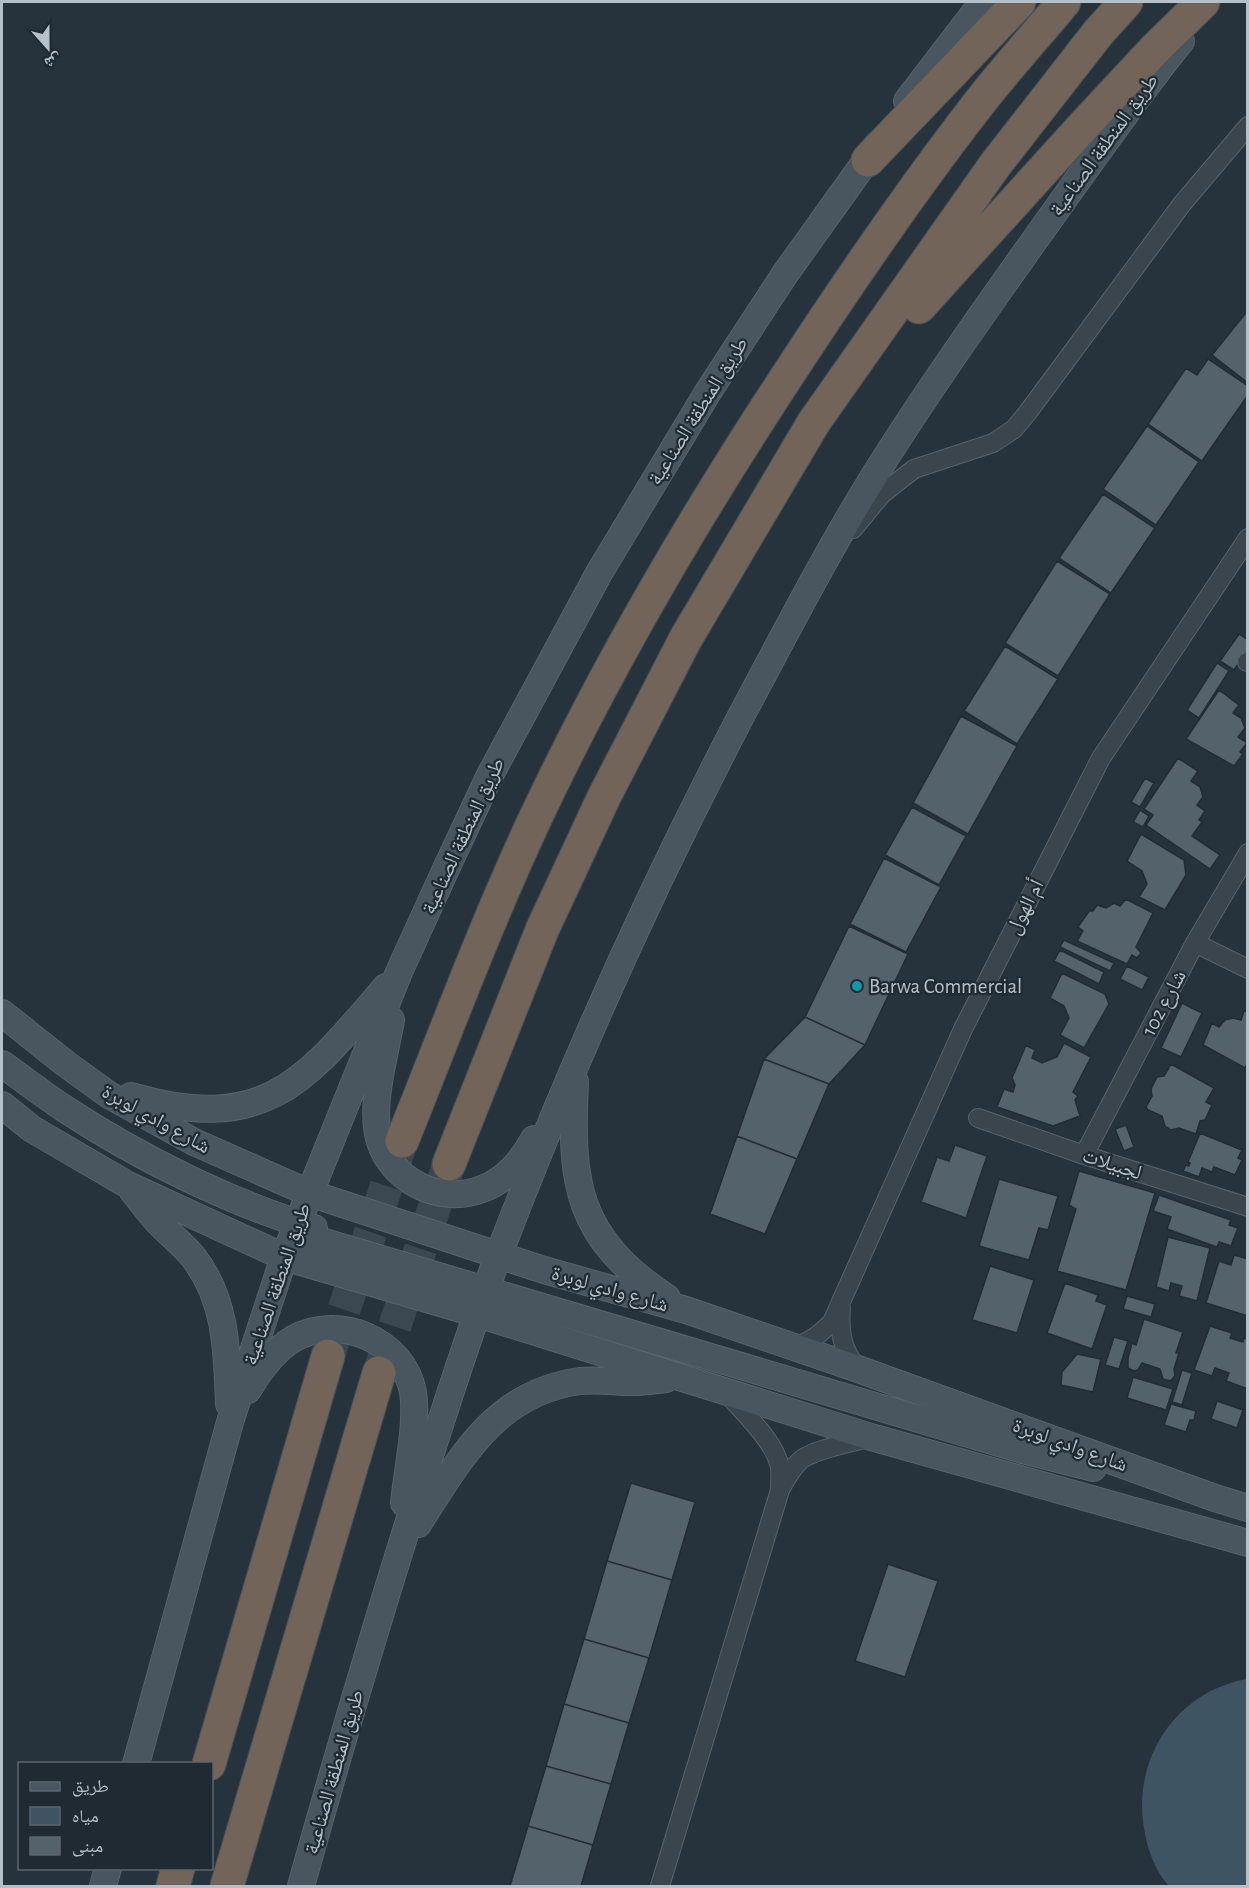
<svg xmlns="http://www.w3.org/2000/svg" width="1249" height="1888" font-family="'Alegreya Sans','Noto Naskh Arabic',sans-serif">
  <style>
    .water { fill: #3e5463 }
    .building { fill: #54626c; stroke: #212c34; stroke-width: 1.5 }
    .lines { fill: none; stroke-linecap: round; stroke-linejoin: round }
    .highway-tunnel { stroke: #3c4851; stroke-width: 33; stroke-dasharray: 33 16; stroke-linecap: butt }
    .street-casing { stroke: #58636b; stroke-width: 20 }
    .secondary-casing { stroke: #58636b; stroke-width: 28 }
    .highway-casing { stroke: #455058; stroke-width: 35 }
    .street { stroke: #3a454d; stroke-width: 18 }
    .secondary { stroke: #49555f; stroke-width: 26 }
    .highway { stroke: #726458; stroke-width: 33 }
    .culture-dot { fill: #0f9aa8; stroke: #1f2a32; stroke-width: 2 }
    .labels { text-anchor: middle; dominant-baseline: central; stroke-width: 4.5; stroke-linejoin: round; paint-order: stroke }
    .street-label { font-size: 21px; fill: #b6c0c8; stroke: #1f2a32 }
    .poi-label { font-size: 21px; fill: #b6c0c8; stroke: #1f2a32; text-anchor: start }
  </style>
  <rect width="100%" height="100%" fill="#27333c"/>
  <path class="water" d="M1247 1679V1886H1169C1155 1871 1147 1848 1144 1828 1132 1758 1177 1691 1247 1679Z"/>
  <path class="building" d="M1248 310V383L1212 355Z
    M1208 359 1248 386V395L1202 461 1148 424 1186 368 1197 375Z
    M1147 426 1199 462 1156 525 1103 489Z
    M1103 494 1155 528 1111 593 1059 558Z
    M1057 561 1110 594 1058 676 1005 643Z
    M1239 634 1248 640V650L1234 670 1220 661Z
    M1005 646 1058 679 1017 744 964 711Z
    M1217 663 1229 671 1199 718 1187 710Z
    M1219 690 1239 705 1233 713 1241 718 1245 728 1238 737 1247 743 1240 752 1243 754 1234 766 1186 739Z
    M961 716 1017 746 968 834 913 803Z
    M1178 758 1198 771 1191 781 1200 787 1203 797 1197 805 1205 811 1199 820 1202 822 1192 836 1220 855 1210 869 1146 825 1153 815 1144 809Z
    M1145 778 1154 783 1140 807 1131 802Z
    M912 807 966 836 939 885 885 855Z
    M1140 810 1149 816 1143 827 1133 822Z
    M1141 834 1184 860 1186 875 1165 910 1139 897 1147 884 1142 871 1127 861Z
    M884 858 941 887 906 952 850 924Z
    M1126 899 1153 913 1136 947 1141 953 1137 958 1132 955 1127 964 1077 941 1083 931 1078 927 1089 911H1093L1097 905 1106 908 1114 903 1120 906Z
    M849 926 908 954 865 1045 805 1017Z
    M1064 940 1114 963 1110 971 1060 947Z
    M1060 950 1104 972 1099 984 1054 961Z
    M1127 966 1149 977 1142 990 1120 979Z
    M1062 973 1105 994 1109 1004 1084 1048 1060 1035 1069 1018 1064 1006 1050 998Z
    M1182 1003 1202 1013 1181 1057 1161 1048Z
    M1244 1011 1248 1012V1062L1245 1068 1203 1045 1212 1023 1219 1027 1225 1020 1233 1018 1241 1020Z
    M805 1017 865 1045 829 1084 764 1059Z
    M1064 1043 1091 1057 1073 1092 1078 1096 1075 1100 1080 1116 1053 1126 997 1107 1004 1089 1013 1092 1015 1085 1012 1078 1026 1045 1035 1050 1032 1058 1042 1063 1057 1057Z
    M764 1059 829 1084 797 1159 737 1136Z
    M1171 1064 1214 1088 1206 1102 1212 1105 1205 1120 1200 1121 1196 1134 1179 1128 1171 1130 1165 1126 1162 1116 1148 1110 1146 1107 1152 1096 1151 1089 1157 1077 1164 1076Z
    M1126 1125 1134 1147 1124 1151 1115 1129Z
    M1200 1133 1242 1150 1238 1158 1242 1160 1235 1175 1214 1167 1212 1172 1202 1168 1199 1177 1183 1171 1186 1165 1189 1166 1190 1163 1188 1162Z
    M737 1136 797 1159 765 1234 710 1214Z
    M955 1145 987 1156 966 1218 921 1202 937 1157 949 1161Z
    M1079 1171 1155 1193 1126 1290 1057 1271 1076 1209 1069 1205Z
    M999 1179 1058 1196 1048 1230 1039 1228 1029 1260 979 1246Z
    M1159 1195 1231 1220 1229 1225 1238 1228 1231 1246 1219 1242 1217 1247 1167 1229 1171 1217 1153 1211Z
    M1168 1237 1210 1248 1197 1301 1179 1296 1182 1286 1171 1283 1169 1291 1156 1287Z
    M1234 1255 1248 1259V1316L1206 1303 1219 1261 1231 1265Z
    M990 1266 1034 1280 1017 1333 972 1320Z
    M1065 1283 1098 1295 1096 1301 1107 1305 1092 1349 1047 1333Z
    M1127 1296 1155 1304 1151 1317 1123 1309Z
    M1144 1319 1183 1332 1176 1353H1179L1174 1369 1175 1376 1170 1381 1163 1379 1160 1369 1142 1363 1138 1370 1134 1371 1128 1368V1358L1132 1343 1136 1345Z
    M1210 1326 1232 1333 1230 1338 1243 1342 1244 1338 1248 1339V1389L1226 1381 1229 1373 1215 1368 1212 1376 1194 1370Z
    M1114 1337 1128 1341 1119 1369 1105 1365Z
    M1077 1354 1101 1359 1093 1392 1061 1385 1062 1372Z
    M1182 1370 1192 1373 1182 1405 1172 1402Z
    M1133 1377 1173 1389 1166 1410 1127 1398Z
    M1217 1401 1243 1410 1237 1428 1211 1419Z
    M1171 1404 1196 1411 1194 1420H1190L1186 1432 1164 1425Z
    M631 1483 695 1502 672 1580 607 1561Z
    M607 1561 672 1580 649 1658 584 1639Z
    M888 1564 938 1581 905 1677 855 1661Z
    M584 1639 649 1658 629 1723 564 1704Z
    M564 1704 629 1723 611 1784 546 1766Z
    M546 1766 611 1784 593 1845 528 1826Z
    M528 1826 593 1845 581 1886H510Z"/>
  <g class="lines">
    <path class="highway-tunnel" d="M328 1356 402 1141
      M379 1373 449 1164"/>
    <g class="street-casing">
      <path id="street" d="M853 529 882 494 914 469 993 443 1014 429 1028 412 1182 204 1248 126
        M1247 662H1248
        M1195 943 1248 969
        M978 1118 1084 1155 1248 1207
        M1084 1155 1195 943 1248 853
        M841 1308C839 1332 842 1350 858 1369
        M792 1347C809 1343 819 1335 832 1322L963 1029 1101 758 1248 538
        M727 1393C744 1414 776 1442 780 1468 781 1474 780 1481 780 1487
        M660 1886 780 1490C786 1479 792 1467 802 1459 818 1448 852 1443 871 1437"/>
    </g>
    <g class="secondary-casing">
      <path id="secondary" d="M907 101 983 2
        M2 1013 66 1064 109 1095 194 1142 309 1193 544 1270 686 1310 858 1369 1215 1498 1248 1508
        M391 1020C385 1056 367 1113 382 1147 398 1185 444 1204 482 1189 505 1181 523 1160 534 1139
        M2 1064C23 1079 44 1095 65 1109 138 1157 230 1203 314 1228
        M575 1082C570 1184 576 1237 667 1298
        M131 1096C266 1135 305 1081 386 987
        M2 1105 32 1129 128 1185 284 1257 478 1314 871 1437 1248 1543
        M132 1190C141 1201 149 1212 158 1222 170 1235 184 1245 194 1258 227 1301 227 1353 229 1404
        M284 1257C292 1243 305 1238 321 1241L1026 1451 1093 1468
        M248 1390C259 1371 274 1351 293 1339 339 1313 403 1340 413 1392 418 1423 407 1471 404 1503
        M418 1524C461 1458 494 1393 580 1381 598 1379 616 1382 634 1382 645 1382 656 1380 666 1379
        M136 1764 230 1422 284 1257 399 972 445 871 490 775 599 573 708 392 785 274 878 144
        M103 1886 108 1868
        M301 1886C339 1750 379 1615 422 1480 447 1404 470 1328 499 1254 575 1055 664 859 765 671 799 607 833 543 871 481 922 399 978 320 1034 241 1082 174 1129 106 1181 41"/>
    </g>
    <g class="highway-casing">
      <path id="highway" d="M868 160 1019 2
        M919 307 1086 123 1156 48 1203 2
        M402 1141C445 1034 485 926 534 821 605 670 689 526 780 387 845 287 913 187 987 93 1012 62 1039 32 1064 2
        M449 1164 542 930 604 797 686 638 814 422 995 165 1098 33 1126 2
        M209 1764 328 1356
        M173 1886 178 1868
        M227 1886 379 1373"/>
    </g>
    <use href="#street" class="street"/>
    <use href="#secondary" class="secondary"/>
    <use href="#highway" class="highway"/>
  </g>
  <circle class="culture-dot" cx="857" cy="986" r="6"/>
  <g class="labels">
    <g class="street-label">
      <text transform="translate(1104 145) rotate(-54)">طريق المنطقة الصناعية</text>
      <text transform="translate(698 411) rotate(-58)">طريق المنطقة الصناعية</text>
      <text transform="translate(463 836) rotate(-65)">طريق المنطقة الصناعية</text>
      <text transform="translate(1025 907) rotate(-63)">أم الهول</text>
      <text transform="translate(1164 1003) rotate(-62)">شارع 102</text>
      <text transform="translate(156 1119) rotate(29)">شارع وادي لوبرة</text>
      <text transform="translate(1112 1164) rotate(18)">لجبيلات</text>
      <text transform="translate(277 1284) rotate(-71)">طريق المنطقة الصناعية</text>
      <text transform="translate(610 1289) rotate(16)">شارع وادي لوبرة</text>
      <text transform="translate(1070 1445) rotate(20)">شارع وادي لوبرة</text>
      <text transform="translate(334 1772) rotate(-74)">طريق المنطقة الصناعية</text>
    </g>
    <g class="poi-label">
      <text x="869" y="986">Barwa Commercial</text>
    </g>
  </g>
  <rect width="1249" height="1888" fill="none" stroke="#b6c0c8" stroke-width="6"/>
  <rect x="18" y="1762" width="195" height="108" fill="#1f2a32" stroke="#5b666e" stroke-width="1.5"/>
  <rect x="30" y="1782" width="30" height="9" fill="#49555f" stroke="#5b666e" stroke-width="1.5"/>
  <text x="72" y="1792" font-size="18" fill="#b6c0c8">طريق</text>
  <rect x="30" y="1807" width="30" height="18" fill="#3e5463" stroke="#5b666e" stroke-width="1.5"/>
  <text x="72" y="1822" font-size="18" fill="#b6c0c8">مياه</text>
  <rect x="30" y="1837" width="30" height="18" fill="#54626c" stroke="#5b666e" stroke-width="1.5"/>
  <text x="72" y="1852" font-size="18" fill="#b6c0c8">مبنى</text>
  <g transform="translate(48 48) rotate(159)" stroke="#1f2a32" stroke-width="4.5" paint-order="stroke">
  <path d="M0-4.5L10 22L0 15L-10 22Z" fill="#b6c0c8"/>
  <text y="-9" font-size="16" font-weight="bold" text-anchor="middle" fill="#b6c0c8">ش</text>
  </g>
</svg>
